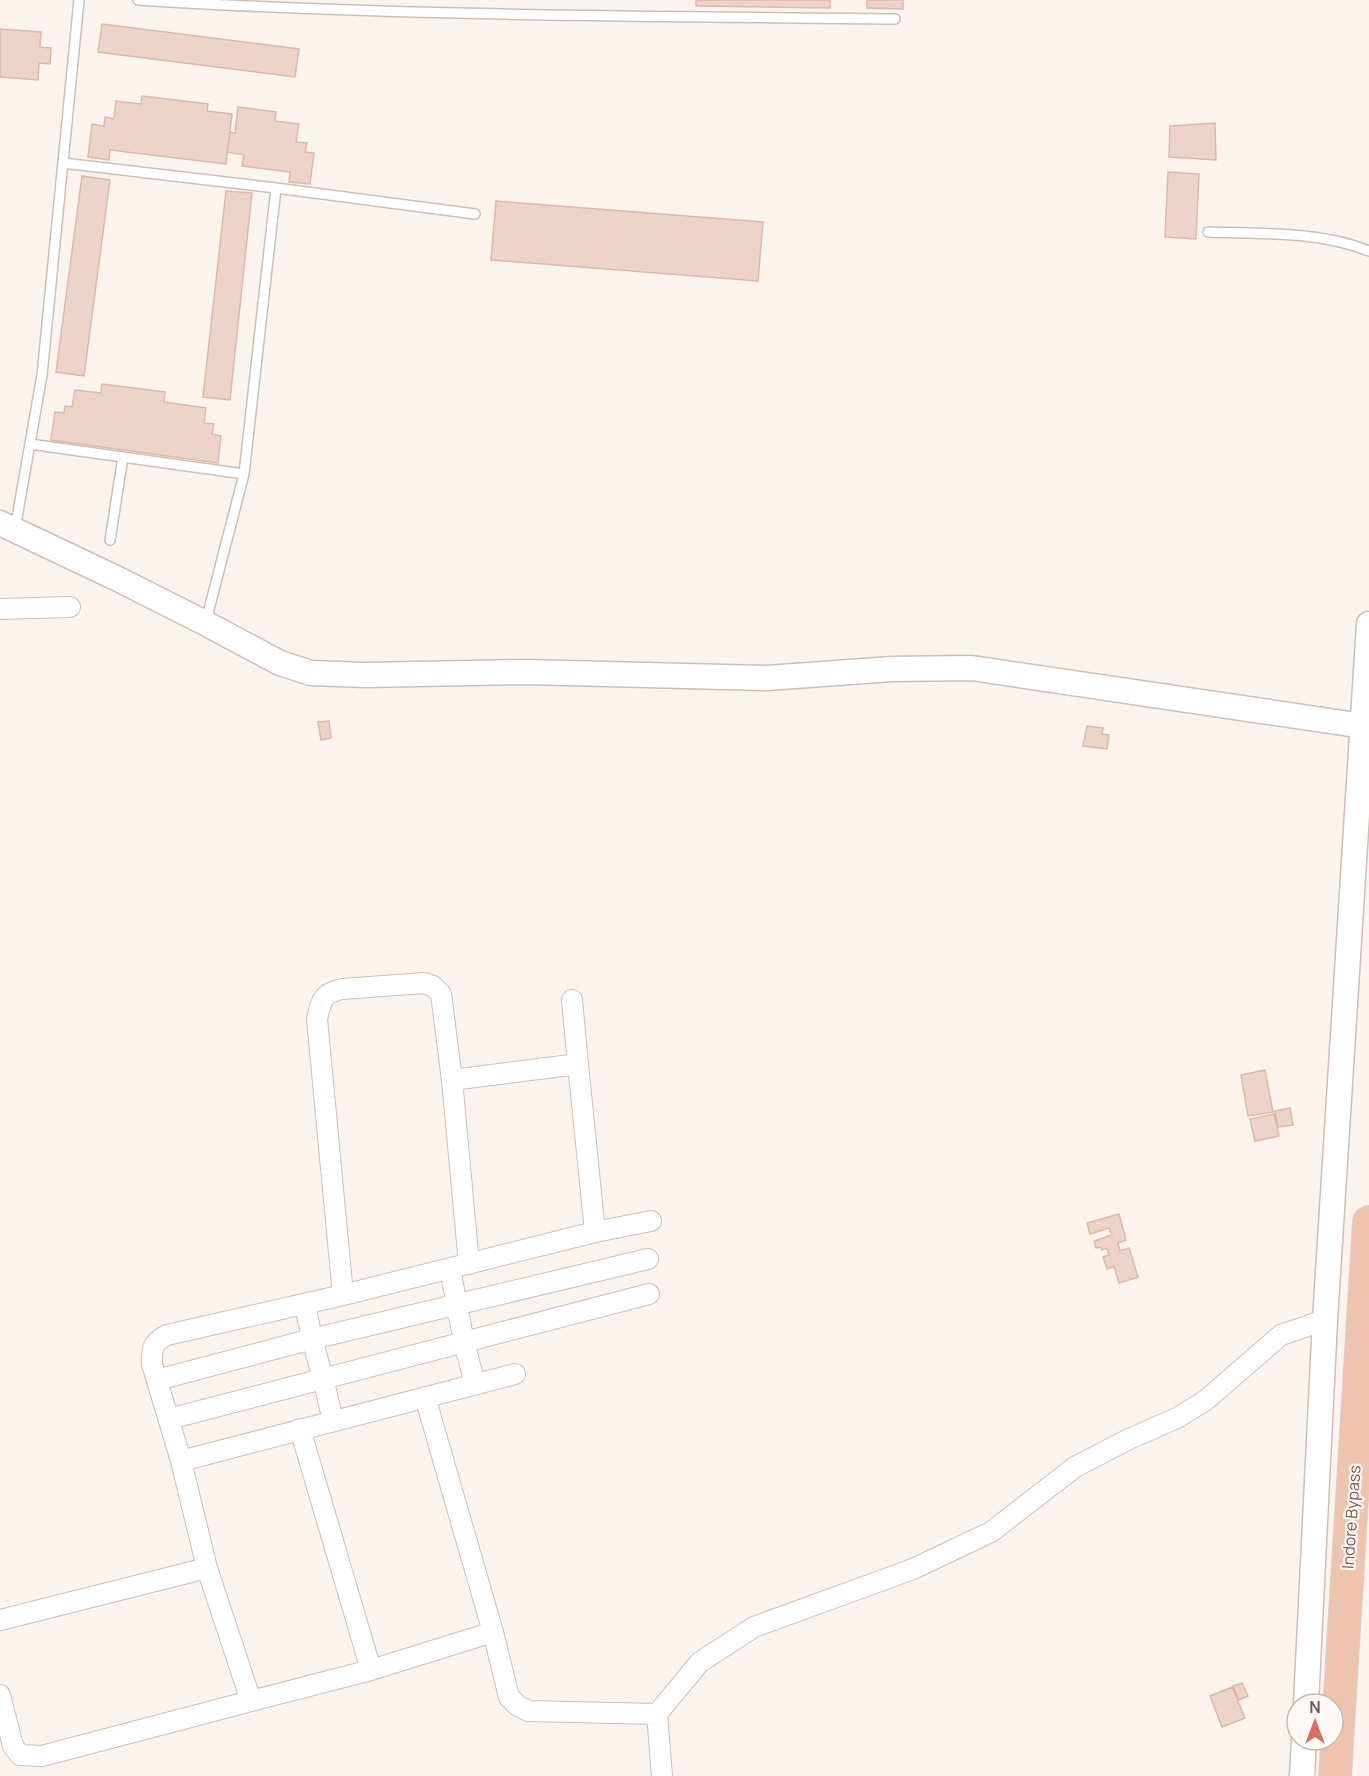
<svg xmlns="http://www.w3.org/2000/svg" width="1369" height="1776" font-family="Manrope,sans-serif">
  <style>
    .building { fill: #edd3c9; stroke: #deb8ab; stroke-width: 1.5 }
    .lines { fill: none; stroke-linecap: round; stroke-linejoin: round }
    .service-casing { stroke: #cfbeb6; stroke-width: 12 }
    .minor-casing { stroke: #cfbeb6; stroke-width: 22 }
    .tertiary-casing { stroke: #cfbeb6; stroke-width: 27 }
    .trunk-casing { stroke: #d8d1cf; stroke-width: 34 }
    .service { stroke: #fff; stroke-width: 9 }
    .minor { stroke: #fff; stroke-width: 20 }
    .tertiary { stroke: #fff; stroke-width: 24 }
    .trunk { stroke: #efc4ae; stroke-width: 32 }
    .labels { text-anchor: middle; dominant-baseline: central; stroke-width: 4.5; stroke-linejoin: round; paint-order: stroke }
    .street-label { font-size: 16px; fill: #755a52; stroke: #fef9f4 }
  </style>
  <rect width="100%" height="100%" fill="#fbf4ee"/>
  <path class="building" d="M696 0H830V8L696 6Z
    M867 0H903V9L867 8Z
    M102 24 299 49 295 77 98 52Z
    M0 29 41 32 40 47 51 48 50 64 39 63 38 80 0 77Z
    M142 96 208 104 207 111 232 114 226 164 110 150 109 160 88 157 92 124 104 126 105 117 114 119 116 101 141 104Z
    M238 107 276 112 275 121 299 124 296 142 307 143 305 152 314 153 310 184 289 182 290 172 242 166 244 155 227 152 230 132 235 133Z
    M1215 123 1216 160 1169 157 1170 126Z
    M1168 172 1199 174 1196 239 1165 237Z
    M82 176 110 180 84 376 56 372Z
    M226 191 252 193 230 400 203 397Z
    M496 201 763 222 758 281 491 260Z
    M102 384 165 392 164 402 206 408 204 423 214 424 212 434 221 436 218 463 51 440 55 412 64 413 65 406 72 407 75 390 101 393Z
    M329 721 331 738 321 740 318 722Z
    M1087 726 1103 728 1102 734 1109 735 1107 749 1083 746Z
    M1265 1070 1273 1112 1248 1116 1241 1075Z
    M1290 1108 1293 1125 1278 1127 1275 1111Z
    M1274 1114 1279 1136 1255 1141 1250 1119Z
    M1119 1214 1126 1240 1118 1243 1120 1251 1129 1248 1138 1277 1119 1283 1114 1266 1107 1269 1103 1257 1109 1255 1107 1248 1102 1250 1101 1247 1096 1248 1094 1241 1112 1235 1109 1228 1090 1234 1087 1223Z
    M1242 1683 1248 1696 1239 1700 1233 1686Z
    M1232 1687 1245 1718 1222 1727 1210 1696Z"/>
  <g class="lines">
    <g class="service-casing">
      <path id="service" d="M138 0C390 16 643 16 895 19
        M63 163 276 188
        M1208 232C1261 234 1319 231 1369 251
        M30 444 244 474
        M15 529 42 375 79 0
        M110 540 123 457
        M206 621 244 474 276 188 475 214"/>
    </g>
    <g class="minor-casing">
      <path id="minor" d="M0 609 70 607
        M572 1000 578 1064
        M452 1080 578 1064 595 1232
        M450 1269 464 1342 475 1384
        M343 1295 317 1019C321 1000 323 993 342 989L424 983 433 986 441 994 452 1080 469 1264
        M157 1380 312 1339 305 1304
        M169 1419 649 1294
        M333 1421 323 1378 312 1339 648 1259
        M300 1429 371 1670 493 1632 425 1397
        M181 1461 515 1374
        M0 1620 207 1568 181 1461 152 1364C152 1347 152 1343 167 1335L343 1295 595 1232 651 1221
        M493 1632 509 1697 518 1706 528 1711 657 1714
        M0 1695 13 1746 20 1755 42 1756 251 1701 207 1568
        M251 1701 371 1670
        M662 1776 657 1714 700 1662 754 1627 913 1569 991 1532 1075 1467 1129 1439 1177 1418 1206 1400 1281 1335 1325 1320"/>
    </g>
    <g class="tertiary-casing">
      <path id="tertiary" d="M0 523 120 580 205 623 280 663 311 673 365 675 528 672 767 678 892 669 972 668 1363 726
        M1306 1704 1325 1320 1369 624
        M1302 1776 1304 1740"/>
    </g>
    <g class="trunk-casing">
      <path id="trunk" d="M1335 1776 1369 1222"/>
    </g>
    <use href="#service" class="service"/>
    <use href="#minor" class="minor"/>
    <use href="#tertiary" class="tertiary"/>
    <use href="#trunk" class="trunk"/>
  </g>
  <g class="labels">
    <g class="street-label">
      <text transform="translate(1351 1517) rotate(-86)">Indore Bypass</text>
    </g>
  </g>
  <g transform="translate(1315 1722)"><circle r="28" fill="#fef9f4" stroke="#c7b9b3" stroke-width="1.5"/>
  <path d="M0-4.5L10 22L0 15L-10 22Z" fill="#d56f63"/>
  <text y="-9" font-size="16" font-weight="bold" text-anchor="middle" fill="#755a52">N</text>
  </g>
</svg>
